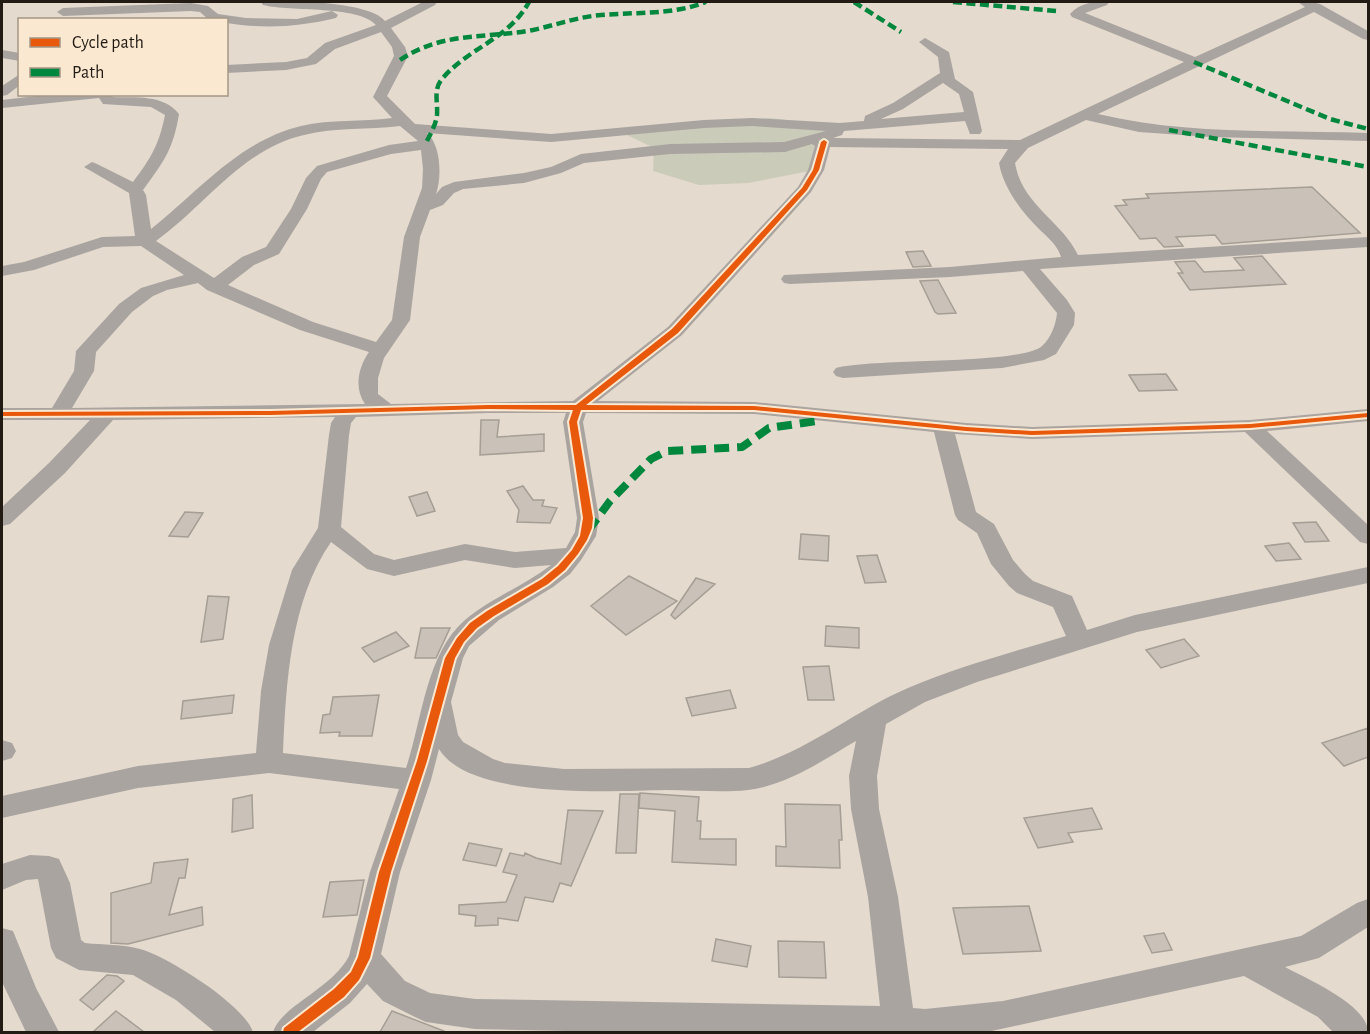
<svg xmlns="http://www.w3.org/2000/svg" width="1370" height="1034" font-family="'Alegreya Sans',sans-serif">
  <style>
    .green { fill: #cbcbba }
    .building { fill: #cac2b8; stroke: #a59e94; stroke-width: 1.5 }
    .lines { fill: none; stroke-linecap: round; stroke-linejoin: round }
    .minor { fill: #a9a4a0; fill-rule: evenodd }
    .quiet-far1 { stroke: #00873e; stroke-width: 4.5; stroke-dasharray: 9 4.5; stroke-linecap: butt }
    .quiet { stroke: #00873e; stroke-width: 8; stroke-dasharray: 15 8; stroke-linecap: butt }
    .cycleway-casing { stroke: #fbe8d1; stroke-width: 4 }
    .cycleway { fill: #e8590c; fill-rule: evenodd }
  </style>
  <rect width="100%" height="100%" fill="#e4dace"/>
  <path class="green" d="M770 118 819 124 827 129 823 149 815 170 748 183 699 185 653 171 654 148 627 135 691 122Z"/>
  <path class="building" d="M1312 187 1360 233 1222 244 1215 235 1176 237 1183 246 1164 247 1156 238 1140 239 1115 206 1127 205 1123 200 1149 198 1146 194Z
    M923 251 931 266 913 267 906 252Z
    M1262 256 1286 284 1190 290 1178 273H1183L1175 262 1195 261 1204 272 1244 270 1234 258Z
    M938 280 956 313 938 314 935 312 920 281Z
    M1166 374 1177 390 1139 391 1129 375Z
    M481 420H499L497 437 544 434V451L480 455Z
    M523 486 533 500H544L542 506 557 508 550 523 517 522 519 510 507 491Z
    M427 492 435 511 417 516 409 497Z
    M185 512 203 513 188 537 169 536Z
    M1316 522 1329 541 1305 542 1293 523Z
    M801 534 829 536 828 561 799 559Z
    M1289 543 1301 559 1276 561 1265 546Z
    M877 555 886 582 865 583 857 556Z
    M629 576 677 601 626 635 591 606Z
    M696 578 715 584 675 619 671 615Z
    M208 596 229 597 223 639 201 642Z
    M826 626 859 628V648L825 646Z
    M421 628H450L436 658H415Z
    M396 632 409 646 374 662 362 648Z
    M1184 639 1199 656 1161 668 1146 650Z
    M829 666 834 700H808L803 667Z
    M730 690 736 708 692 716 686 698Z
    M234 695 232 713 181 719 183 701Z
    M379 695 372 736H339L340 732 320 733 323 715 330 714 333 697Z
    M1368 728V757L1344 766 1322 743Z
    M640 793 699 797 697 821H701L700 839H736V865L672 862 675 811 639 808Z
    M620 794H639L636 853H616Z
    M252 795 253 828 232 832 233 799Z
    M785 804 840 805 842 840H839L840 868 776 866V846L786 847Z
    M1092 808 1102 829 1068 833 1073 842 1038 848 1024 818Z
    M568 810 603 811 571 886 560 883 553 902 525 897 518 921 498 918V925L475 926 476 916 459 914V905L506 902 517 875 503 872 510 853 524 856 525 853 536 858 561 864Z
    M469 843 502 849 496 866 463 860Z
    M188 859 185 878H179L169 915 202 907 203 925 128 944 111 943V893L151 883 154 863Z
    M364 880 357 915 323 917 330 882Z
    M1029 906 1041 951 963 954 953 908Z
    M1164 933 1172 950 1152 953 1144 936Z
    M716 939 751 946 747 967 712 961Z
    M778 941 824 942 826 978 779 977Z
    M107 975 117 976 124 981 93 1010 80 1000Z
    M116 1011 144 1032H93Z
    M392 1011 444 1031V1032H380Z"/>
  <g class="lines">
    <path class="minor" d="M261 2C286 0 369 1 385 21L423 2H437L435 5 391 28 405 47 408 56 387 96 415 124 551 134 704 120 752 118 840 123 864 121 865 116 893 103 940 73 938 57 919 42 925 38 949 52 955 79 973 92 982 131 980 134H970L965 121 844 131 842 135 833 138 1020 140 1184 62 1072 17 1070 14C1081 2 1093 2 1109 2L1107 5 1085 13 1195 57 1305 7 1298 2H1312L1320 4 1368 31V40L1363 39 1314 12 1098 114C1185 135 1278 130 1368 133V141L1210 137 1139 132 1086 120 1028 148 1015 163C1022 205 1062 221 1078 255L1368 237V247L1040 269 1067 300 1075 313 1074 325 1056 354 1044 360 1002 368 843 378 836 376 833 372 836 368C874 358 1021 365 1042 346 1051 338 1056 324 1057 313L1023 271 950 277 790 284 784 283 781 279 784 275 950 267 1061 257C1057 244 1047 237 1038 228 1021 211 1003 187 999 163L1008 149 830 147 824 170 811 192 682 335 598 401 754 402 966 423 1032 427 1250 420 1368 409V421L1267 431 1368 525V544L1360 542 1245 432 1032 439 955 434 976 512 994 524 1013 560 1025 574 1033 581 1072 596 1087 630 1135 615 1368 567V583L1137 632 977 682 925 702 886 724 877 776 879 809 898 897 913 1008 925 1009 1003 1001 1301 936 1357 903 1368 899V927L1319 958 1285 967C1307 979 1368 1005 1368 1032H1333L1318 1017 1244 976 987 1032H613L475 1029 426 1022 415 1017 383 1001 367 984 350 1003 313 1032H273C282 1005 332 989 349 956L370 872 399 789 269 773 138 788 2 818V796L138 766 256 753 261 691 269 645 292 570 318 528 329 435 331 423 335 417 113 420 65 473 10 524 2 526V507L49 463 90 420H2V408H52L74 371 76 351 119 304 141 288 184 275 141 246 103 247 34 270 2 276V266L24 262 102 237 135 236 129 193 84 167 92 162 97 164 133 182C151 158 159 145 165 115L151 107 103 104 99 98 2 108V100L53 94H111L113 97C136 98 163 94 179 114 173 150 164 161 143 190L146 195 151 229C199 191 239 141 301 126 331 119 362 122 392 118L373 97 394 56 392 47 381 32 335 49 316 64 286 70 226 73V65L286 62 307 58 325 43 376 25C358 5 291 12 263 5ZM943 83 959 94 964 112 881 119 903 109ZM400 126 418 141 389 145 317 166 306 178 291 209 266 247 242 257 214 278 156 241C205 206 242 149 304 135 335 127 368 130 400 126ZM752 126 826 131 784 142 670 144 581 154 551 167 524 173 454 182 442 187 436 194C442 177 441 145 427 133L551 142 704 128ZM812 144 815 146 808 170 798 187 668 327 573 401 391 404 378 394V378L384 358 410 320 420 237 430 210 443 205 454 193 463 189 524 183 561 173 584 163 670 154 785 152ZM421 150 423 169 422 188 404 237 392 320 376 342 313 322 228 285 254 265 279 254 307 209 321 179 327 172 391 154ZM198 283 207 290 300 330 369 352C358 368 354 388 365 404L72 408 94 371 96 352 132 312 153 296 167 290ZM488 413H566L563 422 577 518 575 532 566 548 515 552 465 544 394 560 374 554 341 527 349 435 351 423 356 417ZM586 413 754 414 934 432 955 515 958 520 977 533 991 564 1009 586 1017 593 1053 607 1066 636C1013 652 959 666 908 688 854 711 807 752 749 768L564 769 505 763 493 759 463 742 458 735 451 702 463 658 469 646 499 620 553 587 570 574 581 560 596 536 599 518 583 422ZM331 542 367 569 394 576 465 560 515 568 551 565C524 586 491 598 465 620 426 653 422 721 406 768L283 753C286 684 290 601 331 542ZM856 741 849 776 851 809 868 897 880 1006 475 999 430 993 405 981 381 954 400 872 431 780 439 749C470 800 612 791 666 790 693 790 722 793 748 790 788 785 823 760 856 741Z
      M191 3 208 6 218 14 246 18 297 19 332 11 338 15 336 18C298 27 265 29 226 23V20H209L200 12 191 11 63 16 57 12 63 8Z
      M2 50 20 53V61L2 58Z
      M20 74V85L7 95 2 96V86Z
      M2 740 12 743 16 751 12 758 2 761Z
      M30 855 49 856 59 859 70 883 81 940 85 943C103 945 123 944 140 949 169 957 244 1005 253 1032H215L176 1000 133 975 79 970 56 958 51 948 38 879 26 880 2 890V864Z
      M2 928 13 931 36 988 59 1032H26L2 982Z"/>
    <path class="quiet-far1" d="M854 2 901 32
      M953 2 1056 11
      M400 60C443 31 485 39 533 30 556 25 577 17 601 15 636 12 673 15 706 2
      M1194 62 1330 119 1368 129
      M1169 130 1368 167
      M427 141C431 133 436 124 437 115 438 102 433 90 442 79 468 48 509 39 529 2"/>
    <path class="quiet" d="M588 531 610 501 651 459 667 451 742 447 769 428 817 421"/>
    <g class="cycleway-casing">
      <path id="cycleway" d="M824 140 827 142 819 170 807 190 678 333 586 405 754 406 966 427 1032 431 1250 424 1368 413V417L1250 428 1032 435 966 431 754 410H581L577 422 593 518 592 528 587 540 578 554 565 570 548 584 494 616 477 628 464 642 455 658 427 761 391 872 370 958 359 980 344 997 298 1032H283L284 1028 334 989 351 972 358 957 379 872 417 761 445 658 457 638 470 623 487 611 542 579 558 566 572 550 580 536 583 518 569 422 573 410 488 409 271 415 2 416V412L271 411 488 405H576L672 329 802 188 813 170 821 142Z"/>
    </g>
    <use href="#cycleway" class="cycleway"/>
  </g>
  <rect width="1370" height="1034" fill="none" stroke="#211b13" stroke-width="6"/>
  <rect x="18" y="18" width="210" height="78" fill="#fbe8d1" stroke="#a49685" stroke-width="1.5"/>
  <rect x="30" y="38" width="30" height="9" fill="#e8590c" stroke="#a49685" stroke-width="1.5"/>
  <text x="72" y="48" font-size="18" fill="#211b13">Cycle path</text>
  <rect x="30" y="68" width="30" height="9" fill="#00873e" stroke="#a49685" stroke-width="1.5"/>
  <text x="72" y="78" font-size="18" fill="#211b13">Path</text>
</svg>
